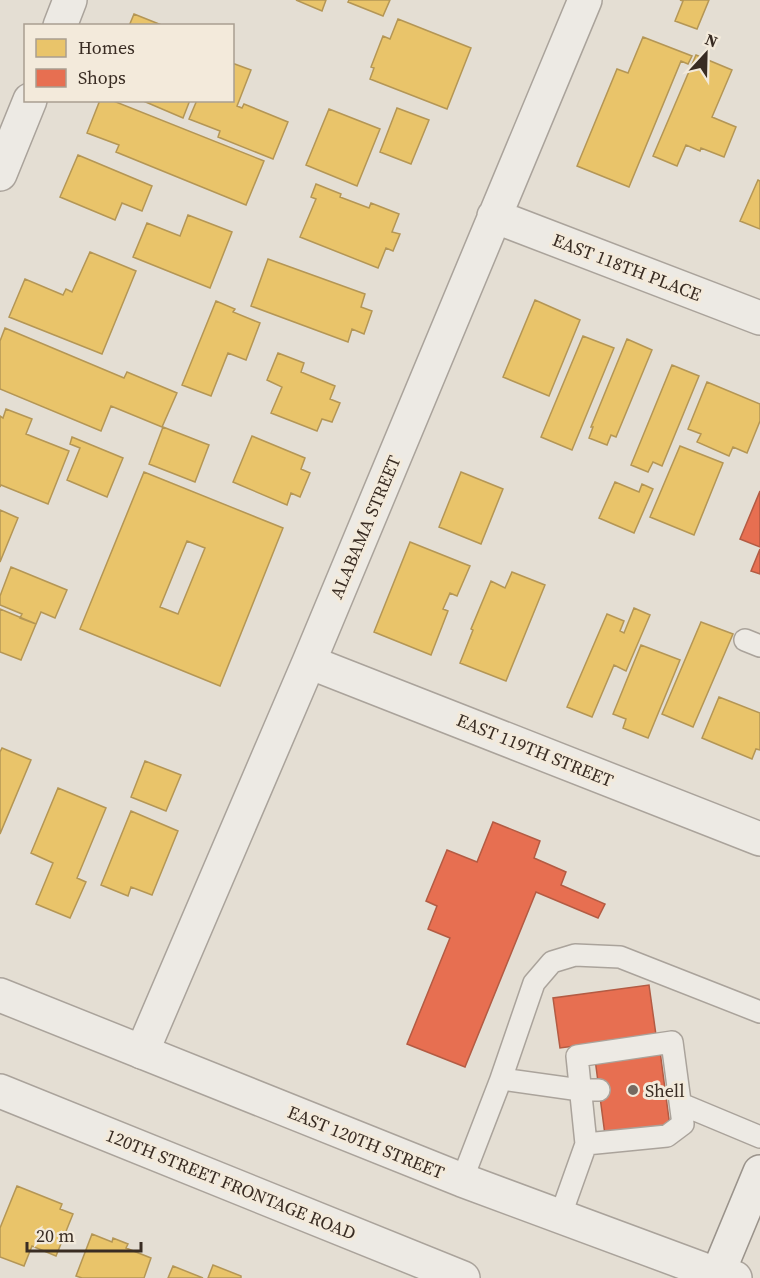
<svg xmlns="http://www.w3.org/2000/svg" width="760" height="1278" font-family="'Source Serif 4',serif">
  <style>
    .homes { fill: #e9c46a; stroke: #b49655; stroke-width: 1.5; fill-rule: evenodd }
    .shops { fill: #e76f51; stroke: #b35b43; stroke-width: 1.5 }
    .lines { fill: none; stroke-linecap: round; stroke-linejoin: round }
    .service-casing { stroke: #aaa39b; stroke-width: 24 }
    .minor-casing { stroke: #aaa39b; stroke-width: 36 }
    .tertiary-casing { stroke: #aaa39b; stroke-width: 36 }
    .secondary-casing { stroke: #9a938b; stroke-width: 36 }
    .service { stroke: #edeae4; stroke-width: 21 }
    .minor { stroke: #edeae4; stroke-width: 33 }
    .tertiary { stroke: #edeae4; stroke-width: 33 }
    .secondary { stroke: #edeae4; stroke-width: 33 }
    .poi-dot { fill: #756a61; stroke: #f3eadb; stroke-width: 2 }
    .labels { text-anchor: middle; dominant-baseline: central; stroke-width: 6; stroke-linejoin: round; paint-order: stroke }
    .street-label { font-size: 18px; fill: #392c23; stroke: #f3eadb }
    .poi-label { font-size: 18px; fill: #392c23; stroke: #f3eadb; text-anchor: start }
  </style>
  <rect width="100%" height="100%" fill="#e4ded3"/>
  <path class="homes" d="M296 0H326L322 11Z
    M349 0H390L383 16 348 2Z
    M680 0H709L697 29 675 21 683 1Z
    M134 14 164 26H129Z
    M398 19 471 48 447 109 370 79 374 68 371 67 383 36 390 39Z
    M643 37 692 56 688 64 681 61 629 187 577 166 617 69 628 73Z
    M696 55 732 70 712 117 736 127 724 157 701 148 700 151 686 145 677 166 653 156Z
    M232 63 251 70 237 106 242 108 244 104 288 122 273 159 218 137 220 131 189 119 197 100H232Z
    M100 100H111L264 161 246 205 116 152 119 145 87 133Z
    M141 100H190L183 118Z
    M397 108 429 120 411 164 380 152Z
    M329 109 380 129 357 186 306 165Z
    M78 155 152 186 142 211 122 203 115 220 60 197Z
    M758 180 760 181V229L740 221Z
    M316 184 341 194 340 197 369 208 371 203 399 214 392 232 400 234 393 251 386 248 378 268 300 237 316 199 311 197Z
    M188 215 232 232 210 288 133 257 147 223 180 236Z
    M90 252 136 271 102 354 9 317 25 279 63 295 66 289 72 292Z
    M268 259 365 294 361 307 372 311 364 334 352 329 348 342 251 306Z
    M535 300 580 320 549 396 503 377Z
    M216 301 235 309 233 312 260 323 246 360 228 353 211 396 182 385Z
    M5 328 124 378 127 372 177 393 162 427 111 406 101 431 0 389V341Z
    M583 336 614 348 572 450 541 437Z
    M627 339 652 350 616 437 611 435 607 445 589 438 593 427H591Z
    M278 353 304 363 301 372 335 386 330 399 340 403 332 422 322 419 317 431 271 413 282 387 267 380Z
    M672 365 699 376 662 466 653 462 648 472 631 465Z
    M707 382 760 404V421L747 453 733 447 729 456 697 442 701 434 688 429Z
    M6 409 32 419 26 434 69 451 48 504 1 485 0 487V416L3 418Z
    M163 427 209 445 195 482 149 464Z
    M252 436 305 458 301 469 310 473 300 497 291 493 287 505 233 482Z
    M72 437 123 458 107 497 67 480 80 448 70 444Z
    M680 446 723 463 694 535 650 517Z
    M144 472 283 528 220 686 80 629ZM187 541 205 548 178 614 160 607Z
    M461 472 503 489 481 544 439 527Z
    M615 482 639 492 642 484 653 489 634 533 599 518Z
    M0 510 18 518 0 562Z
    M410 542 470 566 457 596 450 593 443 609 448 611 431 655 374 632Z
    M11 567 67 590 55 618 41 612 36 624 20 618 22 614 0 605V596Z
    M512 572 545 585 506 681 460 663 473 630 471 629 491 581 505 588Z
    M634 608 650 615 626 671 614 665 592 717 567 707 607 614 624 621 620 631 624 633Z
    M0 609 36 624 21 660 0 652Z
    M701 622 733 634 693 727 662 714Z
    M641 645 680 660 648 738 623 728 626 719 613 714Z
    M719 697 760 713V750L756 749 752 759 702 738Z
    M2 748 31 760 0 834V752Z
    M145 761 181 775 166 811 131 797Z
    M58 788 106 808 77 878 86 882 70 918 36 904 53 863 31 853Z
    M131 811 178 831 152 895 131 887 128 896 101 885Z
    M17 1186 62 1204 60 1209 73 1214 56 1256 32 1246 24 1266 0 1257V1228Z
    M92 1234 112 1242 113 1238 128 1244 126 1248 151 1258 144 1278H82L76 1276Z
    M213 1265 241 1276V1278H208Z
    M173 1266 203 1278H168Z"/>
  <path class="shops" d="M760 491V547L740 539Z
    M760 549V574L751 571Z
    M493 822 540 841 534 858 566 872 561 885 605 904 598 918 536 892 465 1067 407 1044 450 938 428 929 437 906 426 901 447 850 477 862Z
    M649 985 656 1035 560 1048 553 998Z
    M660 1051 670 1127 605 1135 595 1059Z"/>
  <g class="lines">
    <g class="service-casing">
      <path id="service" d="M745 640 760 646
        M501 1079 534 983 552 962 575 955 620 957 760 1012
        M681 1104 760 1137
        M462 1180 501 1079 580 1090H599
        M560 1217 586 1144 667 1136 683 1124 672 1042 577 1056 586 1144"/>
    </g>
    <g class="minor-casing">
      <path id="minor" d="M60 26 70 0
        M0 174 30 100
        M494 216 760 318
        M309 662 760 839
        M142 1052 309 662 585 0
        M0 1091 463 1278"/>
    </g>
    <g class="tertiary-casing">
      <path id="tertiary" d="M0 995 462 1180 718 1275 735 1278"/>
    </g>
    <g class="secondary-casing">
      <path id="secondary" d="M716 1278 760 1172"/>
    </g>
    <use href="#service" class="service"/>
    <use href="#minor" class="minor"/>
    <use href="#tertiary" class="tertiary"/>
    <use href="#secondary" class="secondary"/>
  </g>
  <circle class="poi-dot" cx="633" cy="1090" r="6"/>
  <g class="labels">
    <g class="street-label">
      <text transform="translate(627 267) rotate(21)">EAST 118TH PLACE</text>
      <text transform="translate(365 527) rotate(-67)">ALABAMA STREET</text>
      <text transform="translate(535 750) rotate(22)">EAST 119TH STREET</text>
      <text transform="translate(366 1142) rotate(22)">EAST 120TH STREET</text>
      <text transform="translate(231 1184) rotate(22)">120TH STREET FRONTAGE ROAD</text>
    </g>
    <g class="poi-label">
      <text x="645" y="1090">Shell</text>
    </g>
  </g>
  <rect x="24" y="24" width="210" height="78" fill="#f3eadb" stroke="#a99e91" stroke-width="1.5"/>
  <rect x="36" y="39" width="30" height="18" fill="#e9c46a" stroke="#a99e91" stroke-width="1.5"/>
  <text x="78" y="54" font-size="18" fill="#392c23">Homes</text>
  <rect x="36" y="69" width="30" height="18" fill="#e76f51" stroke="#a99e91" stroke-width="1.5"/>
  <text x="78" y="84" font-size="18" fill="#392c23">Shops</text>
  <g transform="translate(706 54) rotate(22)" stroke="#f3eadb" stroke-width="4.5" paint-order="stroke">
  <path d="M0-4.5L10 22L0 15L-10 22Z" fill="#392c23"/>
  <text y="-9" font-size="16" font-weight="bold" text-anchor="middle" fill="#392c23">N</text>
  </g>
  <path d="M27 1242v9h114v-9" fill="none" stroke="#392c23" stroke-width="3"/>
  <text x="36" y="1242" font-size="18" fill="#392c23" stroke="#f3eadb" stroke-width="4.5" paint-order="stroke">20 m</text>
</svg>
